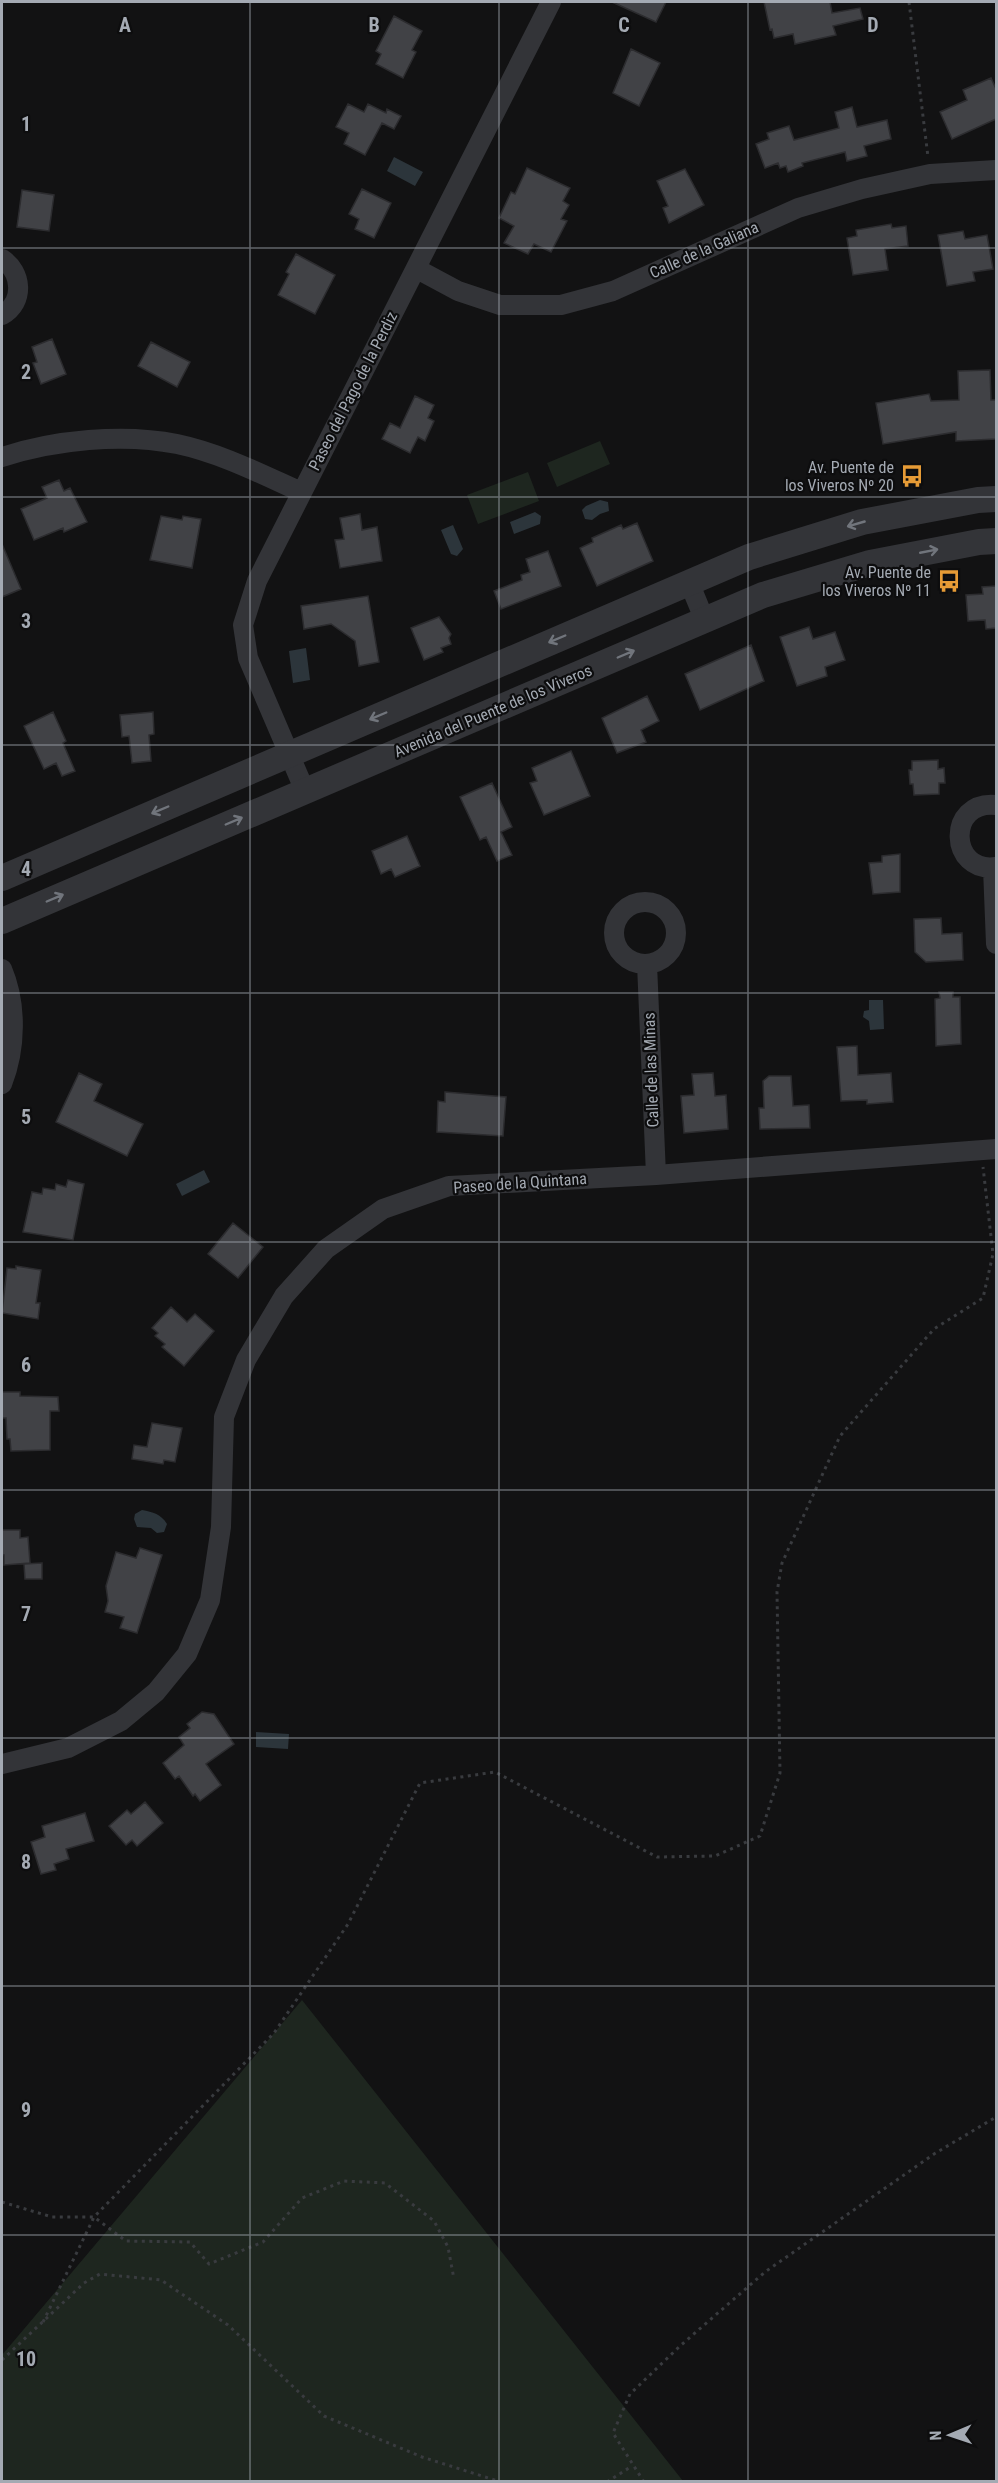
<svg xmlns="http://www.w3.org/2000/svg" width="998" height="2483" font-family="'Roboto Condensed',sans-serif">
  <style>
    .green { fill: #1e261f }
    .water { fill: #2c353b }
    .building { fill: #414246; stroke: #2c2c2f; stroke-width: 1.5 }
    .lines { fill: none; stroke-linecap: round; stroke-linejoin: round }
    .path { stroke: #393b3f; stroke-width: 3; stroke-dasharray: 3 4.5; stroke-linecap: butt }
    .minor { stroke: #333438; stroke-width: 20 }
    .tertiary { stroke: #333438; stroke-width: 26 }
    .oneway { stroke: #71757c }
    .grid { fill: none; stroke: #a4aab3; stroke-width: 1.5; stroke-opacity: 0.55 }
    .labels { text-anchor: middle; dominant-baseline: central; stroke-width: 4.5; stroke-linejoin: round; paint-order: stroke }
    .street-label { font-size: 16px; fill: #a4aab3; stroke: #0d0d0e }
    .poi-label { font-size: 16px; fill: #a4aab3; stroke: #0d0d0e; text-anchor: end }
    .grid-label { font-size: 20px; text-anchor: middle; font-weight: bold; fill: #a4aab3; stroke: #0d0d0e; stroke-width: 4.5; stroke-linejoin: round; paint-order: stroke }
  </style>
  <rect width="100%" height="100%" fill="#121213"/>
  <path class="green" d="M600 441 610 464 557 487 547 463Z
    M528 472 539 501 478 524 467 495Z
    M302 2000 683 2481H2V2355Z"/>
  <path class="water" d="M394 157 423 172 415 186 387 171Z
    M600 500 608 502 609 511 600 514 592 520 585 519 582 510 586 506Z
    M535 512 541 516 540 524 514 534 510 522Z
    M453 525 463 549 457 556 451 554 441 530Z
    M306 648 310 680 293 683 289 651Z
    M869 1000H883L884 1029 870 1030 869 1021 863 1017 864 1011 869 1010Z
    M204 1170 210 1182 182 1196 176 1184Z
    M142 1510C153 1512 161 1514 167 1524L164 1532 157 1533 151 1528 137 1527 134 1519 135 1514Z
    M256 1732 289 1734 288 1749 256 1747Z"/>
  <path class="building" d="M612 2H666L656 22Z
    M764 2H830L832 13 860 8 863 19 833 26 836 35 795 44 793 34 774 38 772 29 770 30Z
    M394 16 422 31 412 50 416 52 403 78 376 64 381 54 376 51Z
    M631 49 660 63 639 106 613 93Z
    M991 78 996 89V119L952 139 940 112 967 100 963 90Z
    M348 104 364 112 368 104 386 113 387 109 401 116 394 129 382 123 365 155 344 144 349 133 336 127Z
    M852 107 857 127 887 120 891 139 864 146 867 156 847 161 845 152 802 163 803 166 788 172 786 166 780 168 778 163 765 168 756 144 769 139 767 133 789 126 794 140 839 128 835 112Z
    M527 168 570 188 563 201 569 205 561 219 567 221 551 252 534 244 528 254 504 243 514 226 499 218 511 192 515 194Z
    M685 169 704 205 669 223 663 208 668 206 657 181Z
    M362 189 391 203 374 238 355 229 359 219 349 214Z
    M22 190 54 195 49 231 17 227Z
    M891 224 892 228 906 226 908 246 885 249 888 270 853 275 847 238 857 236 856 230Z
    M963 231 965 239 987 235 993 269 973 272 975 281 947 286 938 235Z
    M296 254 335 275 315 314 278 295 289 274 286 272Z
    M52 339 66 374 41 384 33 363 37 362 32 347Z
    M151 342 190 362 177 387 138 366Z
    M990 370 991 400H996V439L956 441V432L883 444 876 403 929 394 931 401 959 400 958 371Z
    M415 396 434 405 428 418 434 421 425 441 418 437 410 453 382 439 390 423 400 428Z
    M59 480 64 491 70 488 87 522 64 532 63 528 34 540 21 509 47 498 42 487Z
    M360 514 362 530 377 527 382 561 340 568 335 540 344 539 340 518Z
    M161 516 182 520 183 516 201 519 192 568 150 560Z
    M637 523 653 561 597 586 580 548 593 542 592 538 621 525 623 529Z
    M2 544 21 589 2 597Z
    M548 551 561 586 501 609 494 591 522 580 521 575 530 572 526 559Z
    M996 586V628L986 629 985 620 968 621 966 595 983 594 982 587Z
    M368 596 379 662 359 666 355 641 331 624 304 629 301 606Z
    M439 617 451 634 449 638 451 644 441 648 443 652 424 660 411 628Z
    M809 627 813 639 835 632 845 660 825 667 827 676 797 686 780 637Z
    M751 645 764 681 700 710 685 674Z
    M647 696 659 721 641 730 646 742 617 753 602 718Z
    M53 712 66 741 63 743 75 771 62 776 56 763 44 769 24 726Z
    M153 712 154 734 149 735 151 761 132 763 129 736 122 737 120 715Z
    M571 751 590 796 544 815 530 783 537 781 532 768Z
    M938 760V769L944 768 945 783H939V794L914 795 913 784H910L909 770H912V761Z
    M492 783 512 827 501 832 512 855 497 861 486 837 480 840 460 797Z
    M407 836 420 866 395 877 391 869 381 874 372 851Z
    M900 854V892L873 894 869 863 882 862V856Z
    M941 918 942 934 962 933 963 960 926 962 915 952 914 919Z
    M939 992H953V997H960L961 1044 936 1046 935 999 940 998Z
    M857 1046 858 1075 891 1073 893 1102 867 1104V1100L841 1101 837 1047Z
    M79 1073 102 1084 94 1101 143 1124 127 1156 56 1122Z
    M713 1073 715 1096 726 1095 728 1129 684 1133 681 1096 694 1095 692 1074Z
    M769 1076H791L793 1106 809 1105 810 1128 760 1129 759 1108H764L763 1081Z
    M445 1092 506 1097 503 1136 437 1132 438 1101 445 1102Z
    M68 1180 84 1184 73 1240 23 1232 32 1192 42 1194 43 1188 55 1190 56 1184 66 1187Z
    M233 1223 263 1247 238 1278 208 1254Z
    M16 1266 41 1270 36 1303H40L38 1319 2 1313 7 1268 16 1269Z
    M171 1307 187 1322 195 1314 214 1331 184 1366 162 1347 165 1344 155 1336 158 1333 152 1328Z
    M2 1392H20V1396L58 1397 59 1411H50V1450L11 1451 10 1439H7L6 1418H2Z
    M152 1423 182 1428 175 1462 164 1460 163 1464 132 1459 134 1445 147 1447Z
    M2 1530H20V1538L28 1537 30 1563 4 1565V1555H2Z
    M140 1548 162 1555 137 1633 120 1628 124 1617 105 1612 108 1601 106 1586 116 1552 136 1558Z
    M42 1563V1579H25L24 1564Z
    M202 1712 214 1714 234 1744 206 1764 221 1785 200 1801 195 1794 193 1796 179 1776 175 1779 163 1763 184 1745 179 1737 190 1728 187 1724Z
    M145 1802 163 1823 137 1846 132 1840 126 1845 109 1826 127 1810 131 1814Z
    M85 1813 94 1841 66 1849 69 1859 54 1864 56 1870 41 1874 31 1842 45 1837 42 1826Z"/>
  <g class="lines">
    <path class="path" d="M909 2 928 157
      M2 2202 52 2217H94L126 2241 190 2242 209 2264 263 2242 302 2198 344 2181 385 2183 434 2221 448 2247 454 2279
      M43 2322 94 2217 274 2033 348 1924 420 1783 495 1772 657 1857 715 1856 760 1836 780 1773 777 1592 782 1563 840 1436 934 1329 983 1298 993 1254 983 1167
      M2 2360 84 2283 100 2274 161 2280 228 2325 324 2416 422 2457 501 2482
      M607 2482 632 2466
      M644 2482 613 2433 630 2394 680 2346 765 2272 934 2154 996 2117"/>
    <path class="minor" d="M2 259C22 272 25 302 2 315
      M417 269 458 291 500 305H561L613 291 798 208 862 189 930 174 996 170
      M2 457C54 440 123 433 177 444 220 453 261 474 301 492
      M689 582 705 621
      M305 791 248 658 243 625 257 581 551 2
      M996 805C946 800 949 874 996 867
      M993 868 996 944
      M614 933a31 31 0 1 1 62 0a31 31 0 1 1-62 0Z
      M647 964 656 1175
      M2 969C17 1004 16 1049 2 1084
      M2 1764 68 1748 121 1721 156 1692 187 1654 210 1600 221 1527 224 1417 246 1360 284 1296 326 1249 383 1209 449 1186 656 1175 996 1149"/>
    <path class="tertiary" d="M2 878 749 557 862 522 978 500 996 499
      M2 921 763 595 870 563 979 542 996 541"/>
  </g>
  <defs><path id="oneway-shaft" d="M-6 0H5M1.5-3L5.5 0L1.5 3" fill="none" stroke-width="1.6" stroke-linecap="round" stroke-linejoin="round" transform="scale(1.5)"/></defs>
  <g class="oneway">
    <use href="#oneway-shaft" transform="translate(856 524) rotate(164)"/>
    <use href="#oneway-shaft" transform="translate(929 551) rotate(-11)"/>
    <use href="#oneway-shaft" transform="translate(557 639) rotate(157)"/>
    <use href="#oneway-shaft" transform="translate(626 654) rotate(-23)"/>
    <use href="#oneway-shaft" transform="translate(378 716) rotate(157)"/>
    <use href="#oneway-shaft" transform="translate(160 810) rotate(157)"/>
    <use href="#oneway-shaft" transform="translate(234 821) rotate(-23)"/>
    <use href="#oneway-shaft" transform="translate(55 898) rotate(-23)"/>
  </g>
  <path class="grid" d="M250 2V2482M499 2V2482M748 2V2482M2 248H996M2 497H996M2 745H996M2 993H996M2 1242H996M2 1490H996M2 1738H996M2 1986H996M2 2235H996"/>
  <defs>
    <g id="bus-bare" transform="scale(1.8)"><path d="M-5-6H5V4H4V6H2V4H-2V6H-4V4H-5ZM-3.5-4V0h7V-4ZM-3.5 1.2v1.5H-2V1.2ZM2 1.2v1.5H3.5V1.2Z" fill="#e69b36" stroke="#0d0d0e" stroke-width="2.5" paint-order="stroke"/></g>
  </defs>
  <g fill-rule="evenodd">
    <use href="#bus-bare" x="912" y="476"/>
    <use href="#bus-bare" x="949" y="581"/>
  </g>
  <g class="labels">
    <g class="street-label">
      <text transform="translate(704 250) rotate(-24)">Calle de la Galiana</text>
      <text transform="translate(353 391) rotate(-63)">Paseo del Pago de la Perdiz</text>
      <text transform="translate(493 711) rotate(-23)">Avenida del Puente de los Viveros</text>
      <text transform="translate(651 1070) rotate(-92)">Calle de las Minas</text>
      <text transform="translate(520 1183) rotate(-4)">Paseo de la Quintana</text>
    </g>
    <g class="poi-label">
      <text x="894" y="467">Av. Puente de<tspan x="894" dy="18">los Viveros Nº 20</tspan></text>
      <text x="931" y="572">Av. Puente de<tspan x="931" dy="18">los Viveros Nº 11</tspan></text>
    </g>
  </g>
  <g class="grid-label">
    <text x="125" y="32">A</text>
    <text x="374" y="32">B</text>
    <text x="624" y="32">C</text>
    <text x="873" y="32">D</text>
    <text x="26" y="131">1</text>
    <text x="26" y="379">2</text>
    <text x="26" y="628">3</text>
    <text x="26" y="876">4</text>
    <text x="26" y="1124">5</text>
    <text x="26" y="1372">6</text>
    <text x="26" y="1621">7</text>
    <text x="26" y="1869">8</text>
    <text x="26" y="2117">9</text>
    <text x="26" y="2366">10</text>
  </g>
  <rect width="998" height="2483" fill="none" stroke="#a4aab3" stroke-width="6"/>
  <g transform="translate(950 2435) rotate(268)" stroke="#0d0d0e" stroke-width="4.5" paint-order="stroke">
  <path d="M0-4.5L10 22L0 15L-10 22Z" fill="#a4aab3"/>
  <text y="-9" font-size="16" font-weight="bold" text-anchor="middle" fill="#a4aab3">N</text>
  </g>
</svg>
